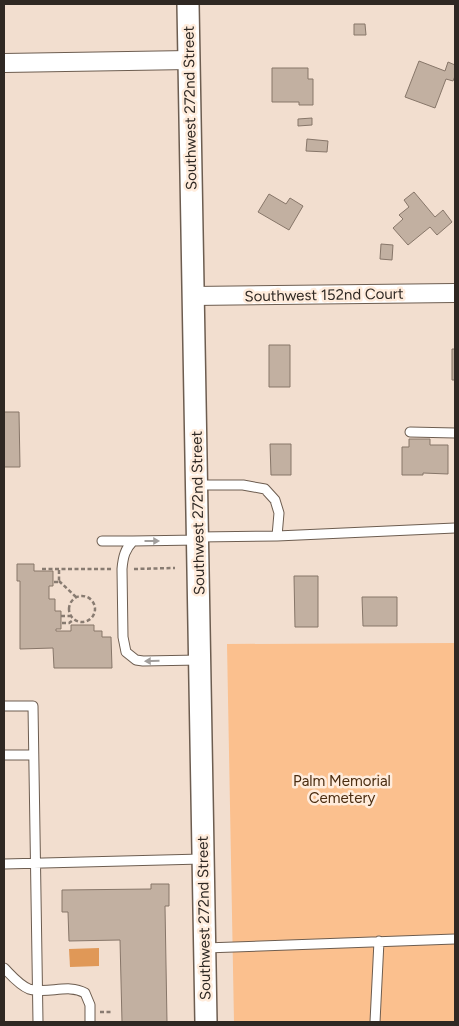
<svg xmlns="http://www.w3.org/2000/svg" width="459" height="1026" font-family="Figtree,sans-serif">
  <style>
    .green { fill: #fbc08e }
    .water { fill: #e09857 }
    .building { fill: #c2b0a1; stroke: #877669 }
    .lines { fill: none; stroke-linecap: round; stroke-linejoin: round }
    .service-casing { stroke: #6d5d50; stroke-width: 11 }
    .minor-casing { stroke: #6d5d50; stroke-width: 20 }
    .tertiary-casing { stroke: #6d5d50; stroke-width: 24 }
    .path { stroke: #887b71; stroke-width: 2.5; stroke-dasharray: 4 2.5; stroke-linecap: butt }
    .service { stroke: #fff; stroke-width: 9 }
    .minor { stroke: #fff; stroke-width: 18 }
    .tertiary { stroke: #fff; stroke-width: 21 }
    .oneway { fill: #a19e9c }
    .labels { text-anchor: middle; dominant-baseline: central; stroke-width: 5; stroke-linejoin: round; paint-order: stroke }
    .street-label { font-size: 15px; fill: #2f2823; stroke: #ffecdc }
    .park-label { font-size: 15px; fill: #4a2c10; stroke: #ffecdc }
  </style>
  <rect width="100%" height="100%" fill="#f2decf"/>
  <path class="green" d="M455 643V1022H234L227 644Z"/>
  <path class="water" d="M99 948V966L70 967 69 949Z"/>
  <path class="building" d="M354 24H365L366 35H354Z
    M419 61 445 71 448 62 455 65V76L453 81 446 79 435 108 405 97Z
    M272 68H308V79H313V105H299V102H272Z
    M312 118V125L298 126V119Z
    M307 139 328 141 327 152 306 151Z
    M414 192 435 217 443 210 452 222 437 235 430 227 408 245 393 228 403 219 399 215 409 207 404 200Z
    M269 194 286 204 290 198 303 206 289 230 258 212Z
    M381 244 393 245 392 260 380 259Z
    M269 345H290V387H269Z
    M452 349H455V380H452Z
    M4 412H19L20 467H4Z
    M409 439H430V445H448V474L423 473V475H402V447H409Z
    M270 444H291V475H271Z
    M17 564H34V571H53V586H49V599H55V611H61V629H56V631H71V625H94V631H102V637H111L112 668H54L53 648 20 649V581H17Z
    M294 576H318V627H295Z
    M362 597H397V626H363Z
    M151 884H169V906H165L167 1022H122L120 940 69 941 68 912H62V890L151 889Z"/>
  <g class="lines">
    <g class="service-casing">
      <path id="service" d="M410 432 455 433
        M197 485H243L265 489 275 500 279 513 277 536
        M198 537 277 536 455 528
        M198 540 133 541C125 549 123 557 122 569L123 637 126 652 136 660 143 661 200 660
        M102 541H133
        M4 706H33L38 1022
        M4 755H33
        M4 864 202 859
        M205 948 455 939
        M4 968C11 975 19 985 29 989 47 995 68 983 85 993L90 1005V1022
        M375 1022 379 941"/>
    </g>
    <g class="minor-casing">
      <path id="minor" d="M4 63 189 60
        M193 296 455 293"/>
    </g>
    <g class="tertiary-casing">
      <path id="tertiary" d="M188 4 206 1022"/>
    </g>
    <path class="path" d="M42 569H112
      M134 569 175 568
      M59 581 76 597
      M54 582H59V569
      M69 609a13 13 0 1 1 26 0a13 13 0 1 1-26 0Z
      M61 616H70
      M62 623H69L73 620
      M100 1012H111"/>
    <use href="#service" class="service"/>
    <use href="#minor" class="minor"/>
    <use href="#tertiary" class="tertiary"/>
  </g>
  <defs><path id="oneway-solid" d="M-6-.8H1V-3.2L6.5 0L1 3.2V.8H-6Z" transform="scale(1.25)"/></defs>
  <g class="oneway">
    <use href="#oneway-solid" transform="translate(152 541)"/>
    <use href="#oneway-solid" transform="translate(152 661) rotate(179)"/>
  </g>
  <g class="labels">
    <g class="street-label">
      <text transform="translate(190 108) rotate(-91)">Southwest 272nd Street</text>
      <text transform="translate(324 295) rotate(-1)">Southwest 152nd Court</text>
      <text transform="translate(198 513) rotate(-91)">Southwest 272nd Street</text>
      <text transform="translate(204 918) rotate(-91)">Southwest 272nd Street</text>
    </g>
    <g class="park-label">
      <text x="342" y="781">Palm Memorial<tspan x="342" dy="17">Cemetery</tspan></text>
    </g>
  </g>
  <rect width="459" height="1026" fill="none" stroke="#2f2823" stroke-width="10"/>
</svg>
